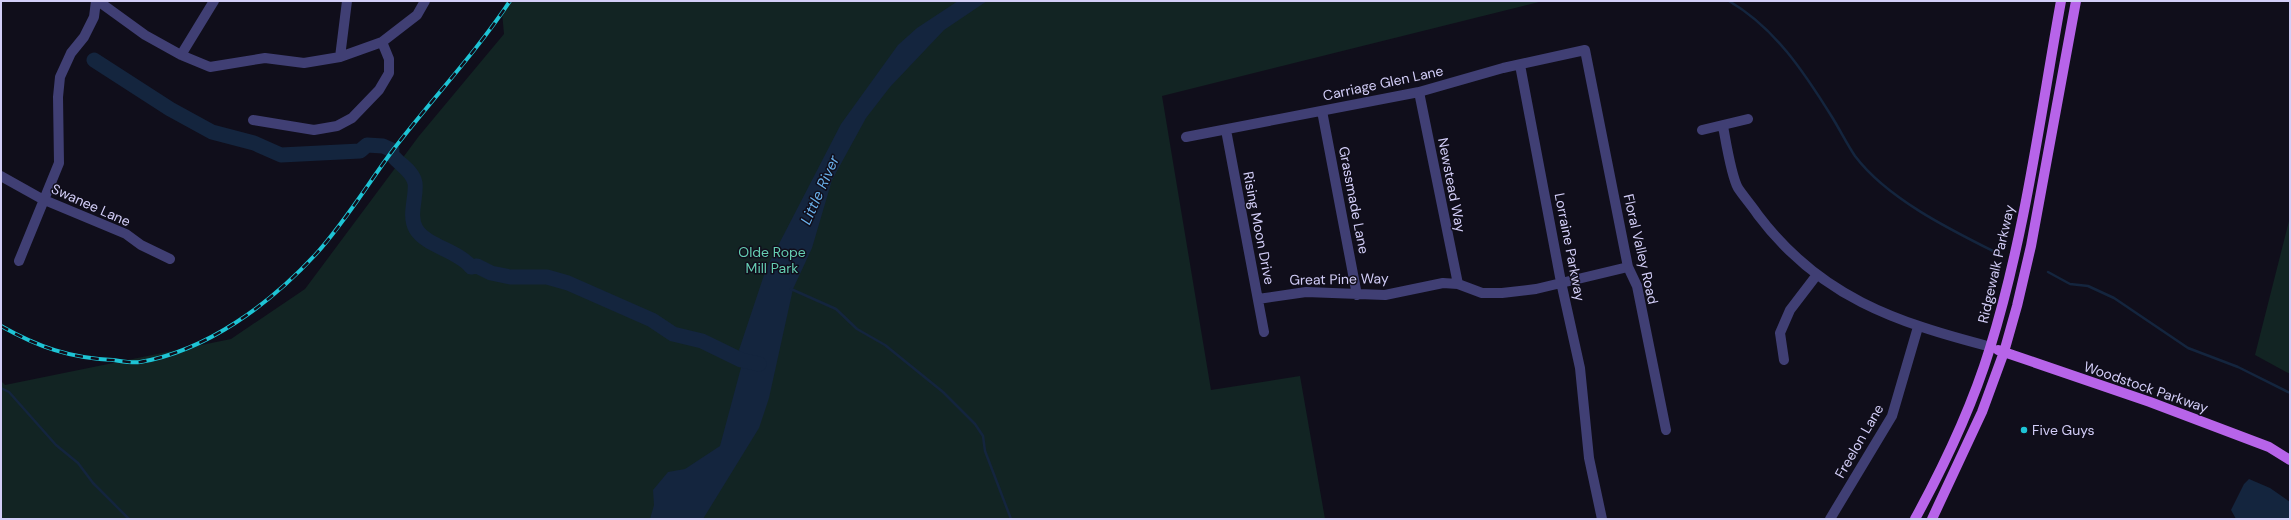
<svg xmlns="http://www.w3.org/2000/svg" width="2291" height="520" font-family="'DM Sans',sans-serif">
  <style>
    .green { fill: #122423 }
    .water { fill: #14253e }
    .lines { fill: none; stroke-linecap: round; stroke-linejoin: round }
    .stream { stroke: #14253e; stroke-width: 2.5 }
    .river { stroke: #14253e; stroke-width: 15 }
    .minor { stroke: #403f74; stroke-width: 10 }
    .major { stroke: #b764e9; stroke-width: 10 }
    .rail-casing { stroke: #1ec4d5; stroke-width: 4 }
    .rail { stroke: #100e1b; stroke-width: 2.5; stroke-dasharray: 8; stroke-linecap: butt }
    .poi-dot { fill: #1ec4d5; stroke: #100e1b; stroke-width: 1.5 }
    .labels { text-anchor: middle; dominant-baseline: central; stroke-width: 3; stroke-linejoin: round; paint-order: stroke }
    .street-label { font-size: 14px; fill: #d3cef8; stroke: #100e1b }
    .park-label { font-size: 14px; fill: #65cdb2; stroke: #100e1b }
    .poi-label { font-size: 14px; fill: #d3cef8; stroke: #100e1b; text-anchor: start }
    .water-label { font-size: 15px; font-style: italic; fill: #6ab0ea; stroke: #100e1b }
  </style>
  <rect width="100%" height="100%" fill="#100e1b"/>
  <path class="green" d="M506 1H1543L1162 96 1211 390 1300 376 1325 519H1V381L5 385 231 339 305 289 419 136 504 34 502 12Z
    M2290 217V374L2255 355Z"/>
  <path class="water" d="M958 1H987L944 30 890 87 866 118 832 180 812 248 793 289 769 398 759 428 703 519H650L654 505 653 490 668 472 685 469 720 446 742 364 739 350 766 269 841 124 898 45 917 28Z
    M2249 479 2270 488 2290 502V519H2236L2231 510 2244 484Z"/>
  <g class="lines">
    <path class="stream" d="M1729 1C1775 28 1804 72 1832 117 1840 130 1847 144 1855 156 1888 200 1955 232 2003 256
      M2048 272 2070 284 2088 286 2114 298 2188 348 2238 367 2290 393
      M791 289 836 309 857 329 885 345 943 392 975 424 983 436 985 451 1011 519
      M1 388 9 392 56 445 78 463 93 483 129 519"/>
    <path class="river" d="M94 60 170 109 212 132 254 143 281 155 360 151 367 145 383 146 392 150
      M394 157C399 164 413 171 415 183 417 197 408 215 416 229 426 246 459 251 471 267L477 266 491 273 510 277H547L568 283 652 320 673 334 702 341 741 360 759 364"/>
    <path class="minor" d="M98 1 145 35 181 55 210 67 265 58 304 63 340 57 382 42 417 15 425 1
      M181 55 214 1
      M340 57 347 1
      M1520 65 1561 282 1580 368 1589 458 1602 519
      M1419 92 1458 284
      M1322 111 1357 295
      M253 120 314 130 337 126 352 118 379 90 389 73V59L382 42
      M1723 126C1726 142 1731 175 1738 188 1744 197 1752 206 1758 215 1820 297 1895 322 1991 347
      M1226 130 1264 332
      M1702 130 1748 119
      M1186 137 1419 92 1503 68 1585 50 1628 267 1637 286 1666 430
      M1 176 42 199 126 234 141 245 170 259
      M19 261 59 163 58 97 60 77 71 53 84 37 94 17 96 1
      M1258 299 1306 292 1385 295 1443 283 1458 284 1482 293H1502L1536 289 1628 267
      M1784 360 1780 333 1790 310 1816 276
      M1830 519 1892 416 1918 327"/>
    <path class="major" d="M1998 350 2150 402 2269 447 2290 460
      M1915 519C1945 464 1972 407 1990 348 2025 235 2040 117 2061 1
      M1932 519 1982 412 2004 352 2017 306 2031 246 2076 1"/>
    <g class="rail-casing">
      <path id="rail" d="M1 326C38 347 70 358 113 360 121 361 131 363 140 362 207 351 271 303 316 254 345 222 367 185 393 150 431 100 475 54 510 1"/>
    </g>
    <use href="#rail" class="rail"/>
  </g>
  <circle class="poi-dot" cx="2024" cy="430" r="4"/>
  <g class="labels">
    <g class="street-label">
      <text transform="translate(1383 83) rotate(-12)">Carriage Glen Lane</text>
      <text transform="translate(1452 185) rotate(79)">Newstead Way</text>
      <text transform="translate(1354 200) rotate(79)">Grassmade Lane</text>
      <text transform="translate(91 205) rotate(24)">Swanee Lane</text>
      <text transform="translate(1259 228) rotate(79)">Rising Moon Drive</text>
      <text transform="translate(1570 247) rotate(79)">Lorraine Parkway</text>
      <text transform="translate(1641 249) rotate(77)">Floral Valley Road</text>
      <text transform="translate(1996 264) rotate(-77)">Ridgewalk Parkway</text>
      <text transform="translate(1339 279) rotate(-1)">Great Pine Way</text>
      <text transform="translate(2146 387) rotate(19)">Woodstock Parkway</text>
      <text transform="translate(1859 441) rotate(-60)">Freelon Lane</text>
    </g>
    <g class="park-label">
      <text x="772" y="252">Olde Rope<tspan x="772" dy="16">Mill Park</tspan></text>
    </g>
    <g class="poi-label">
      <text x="2032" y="430">Five Guys</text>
    </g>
    <g class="water-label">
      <text transform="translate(820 190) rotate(-66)">Little River</text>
    </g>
  </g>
  <rect width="2291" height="520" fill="none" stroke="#d3cef8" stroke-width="4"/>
</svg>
